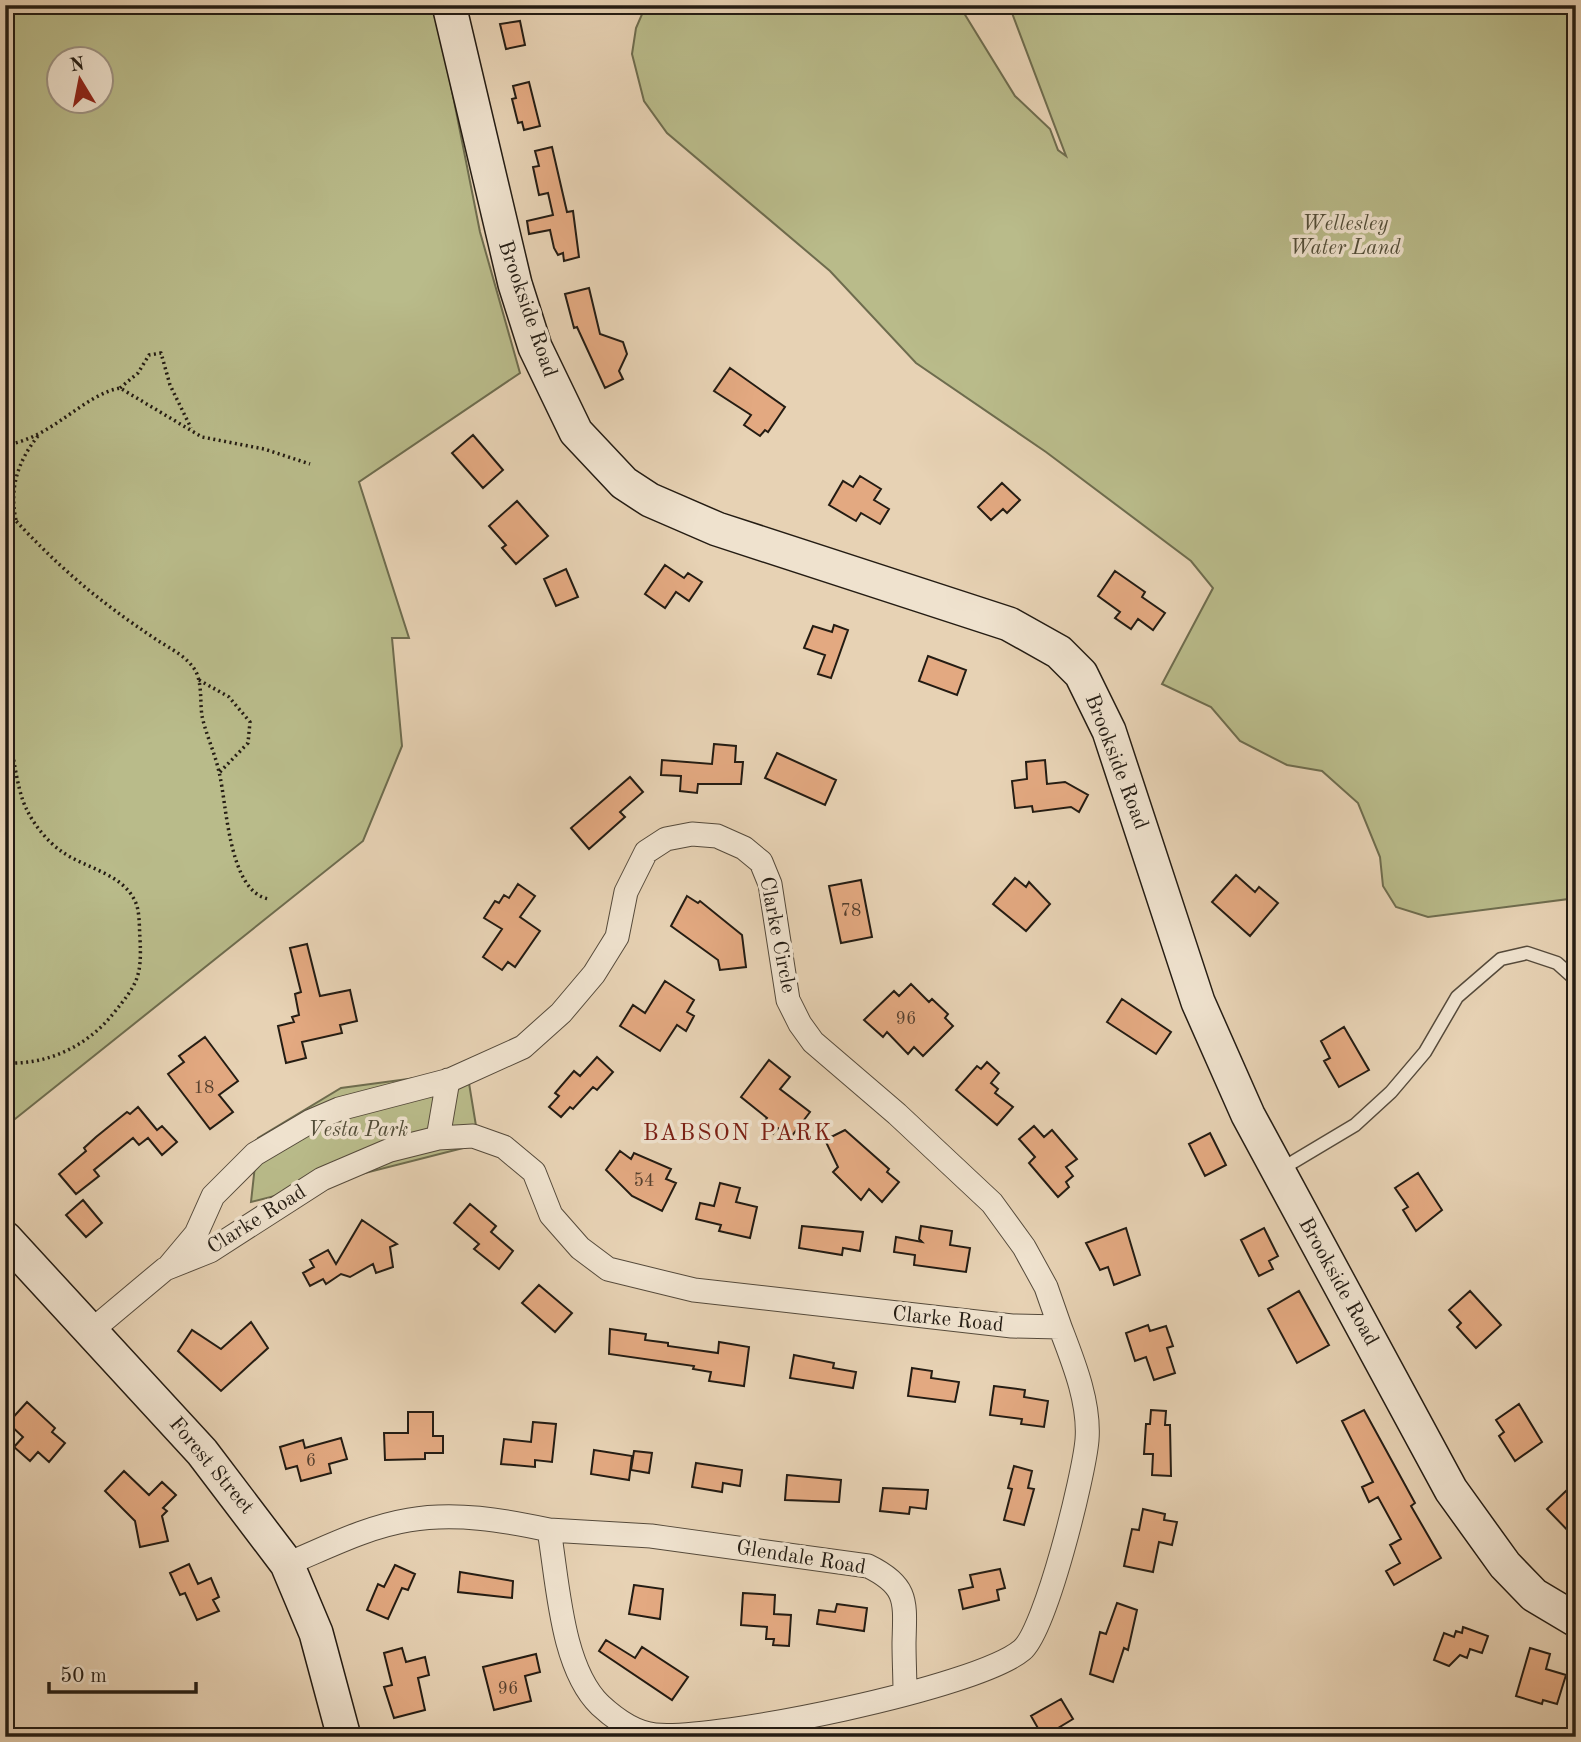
<svg xmlns="http://www.w3.org/2000/svg" width="1581" height="1742" font-family="'Old Standard TT',serif">
  <style>
    .green { fill: #b9bb8a; stroke: #6e6c4e; stroke-width: 2; fill-rule: evenodd }
    .building { fill: #e3a981; stroke: #241c13; stroke-width: 2 }
    .lines { fill: none; stroke-linecap: round; stroke-linejoin: round }
    .lane-casing { stroke: #554a3b; stroke-width: 15 }
    .street-casing { stroke: #554a3b; stroke-width: 25 }
    .secondary-casing { stroke: #241c13; stroke-width: 36 }
    .path { stroke: #241c13; stroke-width: 3.5; stroke-dasharray: 2 3.5; stroke-linecap: butt }
    .lane { stroke: #efe2ce; stroke-width: 12 }
    .street { stroke: #efe2ce; stroke-width: 23 }
    .secondary { stroke: #efe2ce; stroke-width: 33 }
    .labels { text-anchor: middle; dominant-baseline: central; stroke-width: 7; stroke-linejoin: round; paint-order: stroke }
    .number-label { font-size: 18px; fill: #543f2e }
    .park-label { font-size: 21px; font-style: italic; fill: #514c37; stroke: #efe2ce }
    .street-label { font-size: 21px; fill: #241c13; stroke: #efe2ce }
    .neighbourhood-label { font-size: 23px; letter-spacing: 2px; fill: #7a1f14; stroke: #efe2ce }
  </style>
  <rect width="100%" height="100%" fill="#e7d2b4"/>
  <filter id="stains"><feTurbulence type="fractalNoise" baseFrequency=".00286" numOctaves="4"/><feColorMatrix values="0 0 0 0 .2 0 0 0 0 .09 0 0 0 0 .02 0 0 0 .5 -.17"/></filter>
  <radialGradient id="worn" r=".72"><stop offset=".6" stop-color="#630" stop-opacity="0"/><stop offset="1" stop-color="#630" stop-opacity=".3"/></radialGradient>
  <path class="green" d="M5 5H435L480 232 520 373 359 482 409 638H392L402 746 363 841 5 1127ZM60 60H102V102H60Z
    M646 5H959L1015 96 1050 129 1058 150 1066 156 1009 5H1576V898L1428 917 1396 907 1383 886 1380 857 1358 803 1322 771 1287 765 1240 741 1211 707 1162 684 1213 588 1191 561 1046 452 916 363 830 271 667 133 644 101 632 54 636 28Z
    M467 1071 479 1144 251 1202 258 1138 341 1088Z"/>
  <path class="building" d="M520 21 525 45 506 49 500 24Z
    M529 82 540 126 524 130 522 122 518 123 512 99 516 98 513 86Z
    M552 147 567 212 573 211 579 257 564 261 563 253 558 255 554 248 550 230 529 234 527 221 553 215 548 193 539 195 533 167 539 166 535 151Z
    M589 288 600 334 623 342 627 354 619 371 623 379 605 388 577 327 574 328 565 294Z
    M730 368 785 407 768 432 765 430 760 436 744 425 751 415 714 391Z
    M473 435 503 470 483 488 452 453Z
    M860 476 881 489 874 500 889 509 880 524 861 513 856 521 829 505 843 481 853 487Z
    M1002 483 1020 500 1007 513 1003 509 991 520 978 507Z
    M517 501 548 536 516 564 502 548 506 545 489 526Z
    M665 565 684 578 688 573 702 582 689 601 676 592 665 608 645 594Z
    M566 569 578 597 556 606 544 579Z
    M1115 571 1145 592 1142 597 1165 613 1153 630 1138 619 1131 629 1115 618 1120 612 1098 596Z
    M834 625 848 630 831 678 818 674 825 655 804 648 813 626 832 632Z
    M928 656 966 670 957 695 919 681Z
    M714 744 736 746 735 762H743L741 784H698L697 793 680 791 681 776 661 775 662 760 712 764Z
    M777 753 836 780 825 805 765 778Z
    M1045 760 1047 784 1065 782 1088 795 1079 812 1071 807 1033 812 1032 806 1015 808 1012 781 1027 779 1026 762Z
    M630 777 643 792 620 812 625 817 589 849 571 828Z
    M1236 875 1255 892 1259 887 1278 903 1250 936 1212 902Z
    M1015 878 1026 887 1029 882 1050 904 1026 931 993 904Z
    M861 880 872 937 841 943 829 886Z
    M518 884 535 896 520 917 540 931 515 967 508 962 502 970 483 957 502 929 484 918 495 901 499 903 504 895 509 898Z
    M687 896 698 903 700 901 742 935 746 967 720 970 718 960 671 926Z
    M307 944 320 996 350 990 357 1021 340 1025 342 1033 302 1042 306 1058 286 1063 278 1026 294 1022 292 1017 299 1015 295 994 301 992 290 948Z
    M665 981 694 1000 687 1012 694 1016 686 1031 677 1025 660 1051 620 1026 633 1005 645 1013Z
    M911 984 929 1002 932 999 948 1014 945 1018 953 1026 923 1056 914 1047 908 1054 887 1032 883 1037 864 1020 894 991 899 996Z
    M1122 999 1171 1032 1156 1054 1107 1022Z
    M1344 1027 1369 1070 1339 1087 1324 1061 1330 1058 1321 1041Z
    M205 1037 238 1081 219 1095 233 1112 210 1129 168 1074 184 1062 179 1056Z
    M597 1057 613 1072 597 1090 593 1087 573 1109 570 1107 561 1117 549 1107 559 1096 555 1093 574 1071 580 1076Z
    M769 1060 790 1077 780 1089 810 1112 791 1137 778 1128 773 1134 761 1126 767 1118 741 1097Z
    M987 1062 999 1073 991 1083 998 1089 995 1093 1013 1107 997 1125 956 1090 977 1066 981 1069Z
    M138 1107 157 1130 162 1126 177 1142 162 1155 148 1138 139 1145 133 1138 94 1170 99 1176 76 1194 59 1174 86 1151 84 1148 96 1137 127 1112 130 1114Z
    M1034 1126 1044 1137 1052 1130 1077 1159 1066 1167 1073 1176 1066 1182 1069 1187 1058 1197 1029 1163 1035 1157 1019 1139Z
    M845 1130 889 1169 887 1172 899 1182 882 1202 869 1189 861 1200 833 1172 838 1167 825 1140Z
    M1210 1133 1226 1165 1205 1176 1189 1144Z
    M620 1151 631 1159 634 1153 671 1169 666 1179 676 1183 662 1211 632 1196 606 1170Z
    M1418 1173 1442 1210 1416 1231 1403 1210 1408 1207 1395 1188Z
    M720 1183 740 1188 736 1202 757 1207 750 1238 719 1231 721 1225 696 1219 700 1203 714 1206Z
    M83 1200 102 1223 86 1237 66 1215Z
    M470 1204 496 1226 491 1232 513 1251 499 1269 474 1249 479 1244 454 1223Z
    M362 1220 397 1244 390 1247 393 1267 376 1273 373 1264 350 1277 341 1274 326 1284 323 1279 310 1286 303 1273 314 1267 310 1260 328 1250 336 1264Z
    M802 1226 863 1232 860 1251 843 1248 842 1255 799 1248Z
    M921 1226 952 1231 950 1245 970 1248 966 1272 914 1265 915 1255 894 1252 896 1237 922 1242 919 1239Z
    M1126 1228 1140 1275 1114 1285 1108 1267 1100 1270 1086 1243Z
    M1264 1228 1278 1256 1269 1261 1273 1269 1259 1276 1241 1240Z
    M539 1285 572 1313 555 1332 522 1303Z
    M1299 1291 1329 1345 1297 1363 1268 1309Z
    M1470 1291 1501 1325 1476 1348 1457 1327 1461 1323 1449 1310Z
    M251 1322 268 1348 221 1391 178 1351 192 1330 221 1349Z
    M1148 1325 1150 1331 1166 1326 1173 1346 1167 1348 1175 1373 1154 1380 1146 1357 1135 1361 1126 1333Z
    M610 1329 646 1334 645 1340 668 1343V1346L718 1353 719 1342 749 1347 744 1386 709 1381 711 1372 693 1369 694 1366 609 1354Z
    M794 1355 834 1363 833 1368 856 1372 853 1388 790 1378Z
    M912 1368 932 1371 931 1378 959 1382 955 1402 908 1396Z
    M994 1386 1025 1390 1024 1397 1048 1401 1044 1427 1021 1424 1022 1419 990 1415Z
    M27 1402 55 1428 52 1432 65 1443 49 1462 38 1452 30 1461 14 1447 23 1437 8 1423Z
    M1519 1404 1542 1442 1515 1461 1499 1436 1504 1432 1496 1420Z
    M1151 1410 1166 1411 1165 1425H1170L1171 1476 1152 1475 1153 1454H1144L1146 1424H1150Z
    M1364 1410 1415 1503 1411 1506 1441 1558 1394 1585 1386 1571 1400 1563 1390 1545 1401 1539 1378 1497 1369 1502 1362 1487 1373 1482 1342 1421Z
    M408 1412H433V1436H443V1453H425V1459L385 1460 384 1433H408Z
    M533 1422 556 1424 552 1462 535 1460V1467L501 1464 504 1439 531 1442Z
    M341 1438 347 1459 329 1464 331 1473 301 1481 297 1466 286 1469 280 1447 303 1440 305 1448Z
    M594 1450 632 1456 629 1480 591 1474Z
    M634 1451 652 1453 649 1473 631 1470Z
    M696 1463 742 1470 740 1486 723 1483 722 1492 692 1487Z
    M1014 1466 1032 1471 1028 1488 1034 1489 1024 1525 1004 1520 1012 1489 1008 1488Z
    M124 1471 149 1495 162 1482 176 1495 163 1508 167 1511 162 1516 168 1541 140 1547 135 1521 105 1491Z
    M787 1475 841 1480 839 1502 785 1500Z
    M883 1488 928 1490 926 1509 910 1507 909 1514 880 1511Z
    M1567 1490 1576 1500V1539L1547 1509Z
    M1143 1509 1165 1514 1164 1520 1177 1522 1172 1545 1159 1542 1153 1572 1124 1566 1132 1529 1139 1530Z
    M189 1564 198 1584 211 1578 219 1597 213 1600 219 1611 197 1620 185 1593 180 1595 170 1573Z
    M395 1565 415 1574 408 1590 402 1588 388 1619 367 1610 378 1584 384 1587Z
    M1000 1569 1005 1588 997 1590 999 1600 963 1609 959 1590 973 1587 970 1575Z
    M460 1572 513 1581 512 1598 458 1592Z
    M634 1585 663 1589 660 1619 629 1614Z
    M743 1593 775 1595 774 1614 791 1615 789 1646 773 1645 774 1639H766L767 1627 741 1625Z
    M1117 1603 1137 1610 1128 1650 1124 1648 1113 1682 1090 1674 1100 1632 1106 1634Z
    M837 1604 867 1608 864 1631 817 1624 819 1610 835 1612Z
    M1463 1627 1488 1636 1482 1653 1470 1649 1467 1658 1460 1655 1449 1666 1434 1660 1444 1633 1454 1637 1456 1631 1462 1633Z
    M606 1640 635 1658 642 1647 688 1677 672 1700 599 1651Z
    M402 1648 406 1662 425 1657 429 1675 418 1678 425 1710 394 1718 384 1687 392 1685 384 1653Z
    M1530 1648 1550 1654 1546 1669 1566 1675 1557 1704 1543 1700 1542 1704 1516 1696Z
    M536 1654 540 1672 525 1676 531 1701 494 1710 483 1667Z
    M1061 1699 1073 1719 1043 1737 1031 1716Z"/>
  <g class="lines">
    <g class="lane-casing">
      <path id="lane" d="M1278 1171 1355 1125 1391 1092 1425 1052 1457 997 1501 959 1527 953 1557 963 1576 980"/>
    </g>
    <g class="street-casing">
      <path id="street" d="M438 1138 448 1080
        M170 1265 196 1234 213 1196 255 1154 311 1121 339 1109 450 1080 523 1047 561 1013 594 974 617 937 626 892 646 852 666 839 692 834 717 836 744 848 761 862 770 884 788 1000 800 1024 813 1042 897 1114 992 1203 1024 1247 1046 1287 1060 1327
        M91 1331 165 1269 210 1251 322 1179 390 1150 438 1138 473 1136 504 1147 534 1172 551 1215 580 1248 608 1269 694 1290 1012 1326 1060 1327C1073 1361 1090 1402 1087 1440 1084 1475 1046 1630 1022 1650 977 1688 716 1741 655 1735 635 1733 614 1718 600 1705 561 1667 558 1582 549 1530L651 1536 868 1566C909 1586 905 1602 904 1643 904 1660 905 1677 905 1693
        M287 1564C326 1548 366 1527 409 1520 455 1512 503 1520 549 1530"/>
    </g>
    <g class="secondary-casing">
      <path id="secondary" d="M449 5 515 284 535 347 576 432 624 483 650 500 717 529 1009 624 1059 652 1081 674 1109 731 1198 1002 1248 1115 1451 1490 1505 1565 1534 1595 1576 1620
        M5 1238 202 1452 287 1564 316 1633 344 1737"/>
    </g>
    <path class="path" d="M120 388 138 373 149 355 161 353 170 385 191 428
      M5 445C51 439 83 395 120 388L202 437 264 449 310 464
      M5 509C56 565 94 598 157 640 171 649 190 658 197 674 202 687 200 703 202 716 206 735 215 753 219 772 227 803 228 892 269 899
      M16 520C9 488 18 461 38 436
      M199 680 229 697 250 722 248 743 220 772
      M5 711C12 738 15 788 27 810 34 825 48 842 61 851 84 868 122 873 135 901 140 911 139 926 140 938 142 978 137 984 113 1014 86 1047 47 1065 5 1063"/>
    <use href="#lane" class="lane"/>
    <use href="#street" class="street"/>
    <use href="#secondary" class="secondary"/>
  </g>
  <g class="labels">
    <g class="number-label">
      <text x="851" y="911">78</text>
      <text x="906" y="1019">96</text>
      <text x="204" y="1088">18</text>
      <text x="644" y="1181">54</text>
      <text x="311" y="1461">6</text>
      <text x="508" y="1689">96</text>
    </g>
    <g class="park-label">
      <text x="1345" y="224">Wellesley<tspan x="1345" dy="24">Water Land</tspan></text>
      <text x="358" y="1130">Vesta Park</text>
    </g>
    <g class="street-label">
      <text transform="translate(527 309) rotate(71)">Brookside Road</text>
      <text transform="translate(1116 762) rotate(69)">Brookside Road</text>
      <text transform="translate(777 935) rotate(79)">Clarke Circle</text>
      <text transform="translate(257 1220) rotate(-32)">Clarke Road</text>
      <text transform="translate(1338 1282) rotate(61)">Brookside Road</text>
      <text transform="translate(948 1320) rotate(6)">Clarke Road</text>
      <text transform="translate(211 1466) rotate(50)">Forest Street</text>
      <text transform="translate(801 1558) rotate(9)">Glendale Road</text>
    </g>
    <g class="neighbourhood-label">
      <text x="738" y="1133">BABSON PARK</text>
    </g>
  </g>
  <rect width="1581" height="1742" fill="none" stroke="#e7d2b4" stroke-width="28"/>
  <rect x="7" y="7" width="1567" height="1728" fill="none" stroke="#241c13" stroke-width="3.5"/>
  <rect x="14" y="14" width="1553" height="1714" fill="none" stroke="#241c13" stroke-width="2"/>
  <g transform="translate(80 80) rotate(350)"><circle r="33" fill="#efe2ce" stroke="#9e9383" stroke-width="2"/>
  <path d="M0-5L12 26L0 18L-12 26Z" fill="#8f2418"/>
  <text y="-10" font-size="19" font-weight="bold" text-anchor="middle" fill="#241c13">N</text>
  </g>
  <path d="M49 1682v10h147v-10" fill="none" stroke="#241c13" stroke-width="3.5"/>
  <text x="60" y="1682" font-size="21" fill="#241c13" stroke="#efe2ce" stroke-width="5" paint-order="stroke">50 m</text>
  <rect width="100%" height="100%" filter="url(#stains)"/>
  <rect width="100%" height="100%" fill="url(#worn)"/>
</svg>
